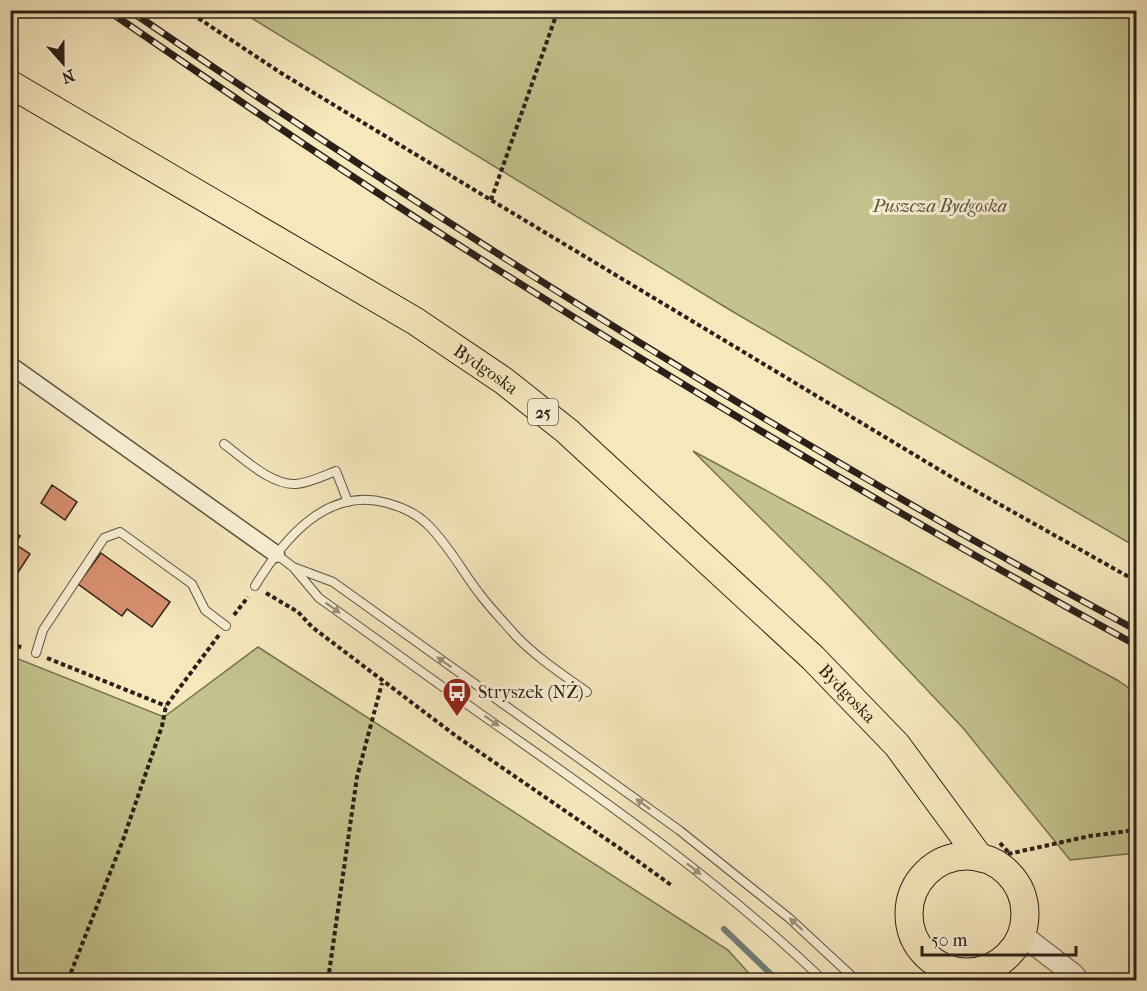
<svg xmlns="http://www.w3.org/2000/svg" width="1147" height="991" font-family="'IM FELL French Canon',serif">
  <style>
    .green { fill: #c3c38d; stroke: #767252; stroke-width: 1.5 }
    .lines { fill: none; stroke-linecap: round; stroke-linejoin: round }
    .stream { stroke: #717f7a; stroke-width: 6 }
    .building { fill: #d78e6e; stroke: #2a2018; stroke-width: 1.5 }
    .service-casing { stroke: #5d5241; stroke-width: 10 }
    .minor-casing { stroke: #5d5241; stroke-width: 19 }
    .tertiary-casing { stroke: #5d5241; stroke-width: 23 }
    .primary-casing { stroke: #2a2018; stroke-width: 29 }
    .path { stroke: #2a2018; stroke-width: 4; stroke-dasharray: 4.5 3; stroke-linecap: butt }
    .service { stroke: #f9efd4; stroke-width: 8 }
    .minor { stroke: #f9efd4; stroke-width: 16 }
    .tertiary { stroke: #f9efd4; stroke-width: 21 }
    .primary { stroke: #f6e7bd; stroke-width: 27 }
    .rail-casing { stroke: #2a2018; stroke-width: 7 }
    .rail { stroke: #f9efd4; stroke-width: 4.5; stroke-dasharray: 14; stroke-linecap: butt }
    .oneway { fill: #9c927f }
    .labels { text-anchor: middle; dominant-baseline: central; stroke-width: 6; stroke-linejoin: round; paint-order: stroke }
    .shield { fill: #f9efd4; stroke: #685e50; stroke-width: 1.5 }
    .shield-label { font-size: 16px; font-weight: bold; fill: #2a2018 }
    .park-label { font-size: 18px; font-style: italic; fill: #58513b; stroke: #f9efd4 }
    .street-label { font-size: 18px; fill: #2a2018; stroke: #f9efd4 }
    .poi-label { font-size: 18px; fill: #2a2018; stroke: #f9efd4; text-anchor: start }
  </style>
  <rect width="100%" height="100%" fill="#f6e7bd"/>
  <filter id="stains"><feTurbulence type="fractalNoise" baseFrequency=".00333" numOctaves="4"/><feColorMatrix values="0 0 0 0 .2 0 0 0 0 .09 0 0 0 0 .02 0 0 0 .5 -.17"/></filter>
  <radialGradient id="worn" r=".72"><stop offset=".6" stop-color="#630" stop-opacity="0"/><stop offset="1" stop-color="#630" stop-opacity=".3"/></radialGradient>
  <path class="green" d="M240 11H1136V547L730 310Z
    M693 451 1117 680 1136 693V853L1070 860 963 728 829 586Z
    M258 647 728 950 755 980H11V656L164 717Z"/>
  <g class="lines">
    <path class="stream" d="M724 929 777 980"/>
  </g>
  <path class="building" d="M52 485 77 502 65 520 41 503Z
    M10 530 20 536 15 544 30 554 17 574 10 569Z
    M101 553 170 602 152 627 127 609 122 616 78 584Z"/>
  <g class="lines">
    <g class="service-casing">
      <path id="service" d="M224 444C243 458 272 486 296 484 309 483 323 476 336 471L348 502
        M276 554 293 567 319 598C381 642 442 687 505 731 615 808 726 887 823 980
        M293 567 333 582 679 830 789 918 856 980
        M255 586C283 540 326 486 387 503 402 507 416 513 427 524 448 544 462 571 479 593 490 608 503 621 515 635 536 657 562 674 587 692
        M36 653 43 630 104 538 120 532 192 584 205 610 226 626"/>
    </g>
    <g class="minor-casing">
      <path id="minor" d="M10 365 276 554"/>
    </g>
    <g class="tertiary-casing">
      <path id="tertiary" d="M1021 934 1073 974 1078 980"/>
    </g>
    <g class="primary-casing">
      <g id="primary">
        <path id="s1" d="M10 84 415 321 504 381 567 431 813 658 897 745 980 858"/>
        <circle cx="967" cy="914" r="58"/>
      </g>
    </g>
    <path class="path" d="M186 10 281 73 491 200 958 481 1136 581
      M491 200 558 10
      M266 593 298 612 312 627 456 736 628 854 671 885
      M234 615 248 597
      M10 643 23 648
      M47 658 166 706
      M1000 843 1010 854
      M1008 854 1090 836 1136 830
      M68 980 123 840 162 726 166 706 219 635
      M328 980 357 777 382 683"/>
    <use href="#service" class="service"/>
    <use href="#minor" class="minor"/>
    <use href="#tertiary" class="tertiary"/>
    <use href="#primary" class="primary"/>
    <g class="rail-casing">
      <path id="rail" d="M107 10C219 87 331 164 446 237 671 380 901 517 1136 645
        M129 10C455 233 789 443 1136 630"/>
    </g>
    <use href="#rail" class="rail"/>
  </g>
  <defs><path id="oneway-solid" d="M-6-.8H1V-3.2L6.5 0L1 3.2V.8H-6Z" transform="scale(1.5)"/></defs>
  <g class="oneway">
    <use href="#oneway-solid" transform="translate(333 608) rotate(35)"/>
    <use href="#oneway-solid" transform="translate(444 662) rotate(-145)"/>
    <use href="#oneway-solid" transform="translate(492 721) rotate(35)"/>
    <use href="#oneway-solid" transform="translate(643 804) rotate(-144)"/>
    <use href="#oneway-solid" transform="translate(694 869) rotate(38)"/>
    <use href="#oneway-solid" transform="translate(796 924) rotate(-138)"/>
  </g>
  <defs>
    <g id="bus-pin" transform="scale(1.5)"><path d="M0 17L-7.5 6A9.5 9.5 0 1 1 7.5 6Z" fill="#8f2418" stroke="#f9efd4"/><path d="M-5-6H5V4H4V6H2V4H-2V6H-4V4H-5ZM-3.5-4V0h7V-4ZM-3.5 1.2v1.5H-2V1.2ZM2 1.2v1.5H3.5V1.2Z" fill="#fff"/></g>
  </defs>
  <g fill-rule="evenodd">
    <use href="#bus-pin" x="457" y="692"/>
  </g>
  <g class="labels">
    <rect class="shield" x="528" y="399" width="30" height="26" rx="4.5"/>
    <g class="shield-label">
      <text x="543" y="412">25</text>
    </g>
    <g class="park-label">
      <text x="940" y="206">Puszcza Bydgoska</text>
    </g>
    <g class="street-label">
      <text stroke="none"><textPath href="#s1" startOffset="555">Bydgoska</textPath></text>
      <text stroke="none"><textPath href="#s1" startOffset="1041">Bydgoska</textPath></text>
    </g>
    <g class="poi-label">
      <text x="478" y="692">Stryszek (NŻ)</text>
    </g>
  </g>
  <rect width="1147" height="991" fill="none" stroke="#f6e7bd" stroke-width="36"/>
  <rect x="12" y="12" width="1123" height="967" fill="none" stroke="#2a2018" stroke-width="3"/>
  <rect x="18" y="18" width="1111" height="955" fill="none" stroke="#2a2018" stroke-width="1.5"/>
  <g transform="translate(63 63) rotate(159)" stroke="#f9efd4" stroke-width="4.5" paint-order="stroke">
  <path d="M0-4.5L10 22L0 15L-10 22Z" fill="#2a2018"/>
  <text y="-9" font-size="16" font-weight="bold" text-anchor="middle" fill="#2a2018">N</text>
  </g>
  <path d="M922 946v9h154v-9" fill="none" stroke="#2a2018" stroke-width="3"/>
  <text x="931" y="946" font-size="18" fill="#2a2018" stroke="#f9efd4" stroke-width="4.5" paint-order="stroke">50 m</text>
  <rect width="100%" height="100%" filter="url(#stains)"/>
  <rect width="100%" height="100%" fill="url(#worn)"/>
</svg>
